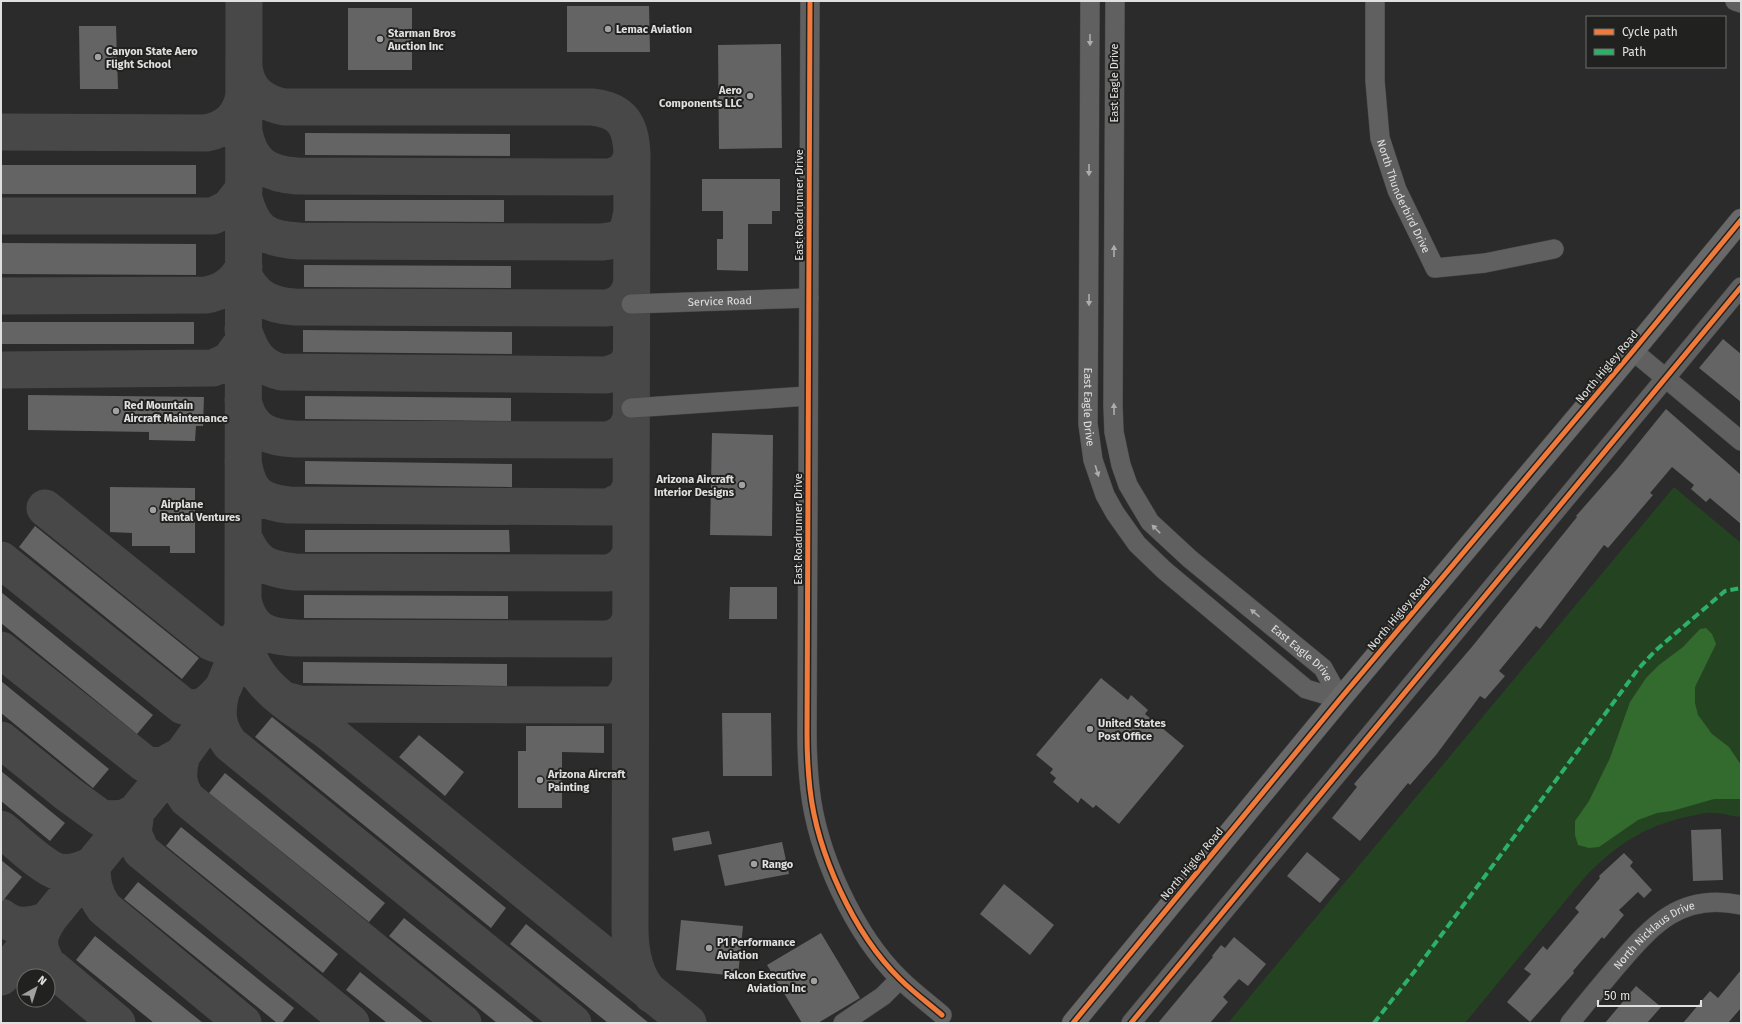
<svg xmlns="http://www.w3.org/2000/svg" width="1742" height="1024" font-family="'Fira Sans',sans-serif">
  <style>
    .green { fill: #244421 }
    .water { fill: #326b2d }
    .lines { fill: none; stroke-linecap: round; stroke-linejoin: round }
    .taxiway { stroke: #484848; stroke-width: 37 }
    .building { fill: #646464 }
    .minor-casing { stroke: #484848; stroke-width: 20 }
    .major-casing { stroke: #484848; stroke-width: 23 }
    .minor { stroke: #5f605f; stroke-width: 19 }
    .major { stroke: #686968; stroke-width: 22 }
    .quiet { stroke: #2db169; stroke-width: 4; stroke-dasharray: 8 4; stroke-linecap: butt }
    .cycleway-casing { stroke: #212220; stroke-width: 8 }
    .cycleway { stroke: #f17a3a; stroke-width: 5 }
    .oneway { fill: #acadac }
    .poi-dot { fill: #a0a1a0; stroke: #212220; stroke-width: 1.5 }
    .labels { text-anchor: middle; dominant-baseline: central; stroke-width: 4; stroke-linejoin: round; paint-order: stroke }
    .poi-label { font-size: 11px; font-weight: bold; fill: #dfe0df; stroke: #212220; text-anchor: start }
    .street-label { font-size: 11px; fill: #dfe0df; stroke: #212220 }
  </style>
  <rect width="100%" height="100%" fill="#2b2b2b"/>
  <path class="green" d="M1674 487 1741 543V817C1730 816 1718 812 1707 813 1701 813 1693 816 1686 817 1645 826 1614 846 1585 877L1465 1023H1228Z"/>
  <path class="water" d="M1706 628 1712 634 1716 644 1695 687V703L1698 715 1712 734 1729 747 1741 765V799H1714L1672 811 1657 813 1638 820 1599 847 1589 848 1578 845 1575 835V821L1589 801 1610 758 1630 702 1646 678 1659 665 1683 647 1700 629Z"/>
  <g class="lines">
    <path class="taxiway" d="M244 67C247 91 261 102 284 107H592C622 110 631 125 632 154L630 928C630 952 634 977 652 995
      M1 132 206 133C227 129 240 117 244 95
      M244 132C250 163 266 174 297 176L609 177C623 174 629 168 632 154
      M244 198C253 231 265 239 299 241L602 242C621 240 628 236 631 216
      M1 216H213L229 208 244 189
      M243 273C252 297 271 306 295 307L607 308C620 305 627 299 631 286
      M1 296 206 295C224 292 235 283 244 267
      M243 329C250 350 258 367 281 372L606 375C620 371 628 368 631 354
      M1 370 213 368 229 361 243 342
      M243 400C249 430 268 438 295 439L608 440C621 436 627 431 631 418
      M243 461C248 491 257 502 289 505L609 507 624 499 631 487
      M45 508 211 642C226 649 240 642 243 625
      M243 536C255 564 266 569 295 572L608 573C621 569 627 563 631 551
      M1 560 183 706C201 712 211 702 222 689 216 711 216 726 230 744L573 1023
      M243 600C250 632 268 637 297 638L608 639C621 636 628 629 631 616
      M243 626C244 683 289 703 330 733L688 1023
      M1 650 145 764 162 766 182 755C177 772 177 785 187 799L463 1023
      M284 700 299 704 612 705C622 701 627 694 630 684
      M1 740 68 794 101 818 112 819 124 818 136 812 133 833 141 851 351 1023
      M1 829C14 839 43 868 59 872 70 874 82 870 92 865 92 882 94 894 104 908L243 1023
      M1 917C16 929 30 926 48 920
      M48 920C37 937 37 946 47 964L117 1023
      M1 977 182 755 203 726 224 686 239 649 243 625V600L244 1"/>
  </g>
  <path class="building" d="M567 6H649L650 52H567Z
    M348 8H412V70H348Z
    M79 26H116L118 89H80Z
    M781 44 782 148 719 149 718 45Z
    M305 133 510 134V156L305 155Z
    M1 165H196V194H1Z
    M702 179H780V211H772V224H748V271L717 270V239H723V211H702Z
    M305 200H504V222L305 221Z
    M1 243 196 244V275L1 274Z
    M304 265 511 266V288L304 287Z
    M1 322H194V344H1Z
    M303 330 512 332V354L303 352Z
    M1723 339 1741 354V402L1699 368Z
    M28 395 204 397 203 426H196L195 441 149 440V432L28 430Z
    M305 396 511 398V421L305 419Z
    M1666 409 1741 475V524L1710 498 1706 502 1691 489 1694 485 1672 467 1650 493 1653 495 1608 548 1604 545 1540 629 1536 626 1499 671 1505 676 1485 699 1480 696 1436 755 1410 785 1408 783 1360 841 1332 818 1357 787 1354 784 1471 648 1577 517 1576 516 1619 467Z
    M712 433 773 435 772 536 710 535Z
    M305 461 512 464V487L305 484Z
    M110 487 195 488V553H170V546H132V533L110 532Z
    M35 526 199 658 182 679 19 547Z
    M305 530H509L510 552H305Z
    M730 587H777V619H729Z
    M1 592 153 715 137 734 1 623Z
    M304 595 508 596V619L304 618Z
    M303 662 507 664V686L303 683Z
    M1101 678 1128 700 1131 695 1148 710 1145 714 1184 746 1119 824 1096 805 1093 808 1081 798 1078 803 1053 782 1056 778 1050 773 1053 769 1036 755Z
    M1 681 109 769 93 788 1 713Z
    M722 713H771L772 776H723Z
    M272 717 506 908 491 928 255 737Z
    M526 726H604V753L562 752V808H518V751H526Z
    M419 735 464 772 445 796 399 757Z
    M1 771 65 823 50 841 1 801Z
    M225 773 385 903 369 922 209 793Z
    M181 827 338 954 323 973 166 846Z
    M1721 829 1723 880 1693 881 1691 830Z
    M709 831 712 844 674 851 672 838Z
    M782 842 789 874 725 886 718 855Z
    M1307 852 1340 879 1320 903 1287 876Z
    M1624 853 1633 862 1630 866 1652 890 1644 898 1638 892 1619 910 1624 915 1604 939 1602 937 1573 971 1574 973 1530 1022 1507 1002 1531 974 1524 969 1543 946 1547 950 1579 912 1575 908 1600 878 1599 876Z
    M1 860 22 877 1 903Z
    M138 882 294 1008 282 1023H277L124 899Z
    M1004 884 1054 925 1030 955 980 914Z
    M404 918 535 1023H497L389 936Z
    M681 920 743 926 738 976 676 970Z
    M526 924 649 1023H608L510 944Z
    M821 933 860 998 818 1023H802L767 965Z
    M95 936 203 1023H154L76 960Z
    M1234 937 1266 964 1248 986 1239 979 1223 997 1228 1002 1210 1023H1158L1213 957 1212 956 1221 945 1225 948Z
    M1741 970V1008L1728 1023H1683L1710 991 1718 998Z
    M360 972 424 1023H387L346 990Z
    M1636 986 1661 1007 1647 1023H1605Z"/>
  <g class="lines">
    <g class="minor-casing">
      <g id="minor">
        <path d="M810 1 807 734C807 752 808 771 810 789 817 853 854 934 900 979 913 992 928 1003 942 1015"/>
        <path id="s1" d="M1090 1 1088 424 1093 460 1105 495 1115 513 1137 544 1164 570 1306 689 1340 699"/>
        <path id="s2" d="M1115 1 1113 406 1114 432 1121 465 1128 485 1150 522 1190 559 1323 668 1340 699"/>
        <path id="s3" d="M1375 1V81L1380 138 1397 190 1435 268 1485 263 1554 249"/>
        <path d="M1735 1 1741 3"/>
        <path id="s4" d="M631 304 809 298"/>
        <path d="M1633 351 1741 441"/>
        <path d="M631 408 808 396"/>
        <path d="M843 1023 883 996 900 979"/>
        <path d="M1131 1023 1741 287"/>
        <path id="s5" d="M1570 1023C1585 1004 1601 985 1617 966 1652 925 1681 892 1741 905"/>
      </g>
    </g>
    <g class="major-casing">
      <path id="major" d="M1073 1023 1340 699 1633 351 1741 220"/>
    </g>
    <use href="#minor" class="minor"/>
    <use href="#major" class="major"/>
    <path class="quiet" d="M1374 1023 1414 972 1639 668 1656 650 1725 591 1741 588"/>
    <g class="cycleway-casing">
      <path id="cycleway" d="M810 1 807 734C807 752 808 771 810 789 817 853 854 934 900 979 913 992 928 1003 942 1015
        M1073 1023 1340 699 1633 351 1741 220
        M1131 1023 1741 287"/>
    </g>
    <use href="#cycleway" class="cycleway"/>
  </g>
  <defs><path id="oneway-solid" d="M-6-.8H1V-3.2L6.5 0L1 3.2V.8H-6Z"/></defs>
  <g class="oneway">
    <use href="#oneway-solid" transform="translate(1090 40) rotate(90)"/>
    <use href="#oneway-solid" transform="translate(1089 170) rotate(90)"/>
    <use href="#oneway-solid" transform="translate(1114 251) rotate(-90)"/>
    <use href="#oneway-solid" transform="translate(1089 300) rotate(90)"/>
    <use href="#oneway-solid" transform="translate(1114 409) rotate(-91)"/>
    <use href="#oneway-solid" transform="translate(1097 471) rotate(73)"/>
    <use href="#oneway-solid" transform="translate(1156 529) rotate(-135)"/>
    <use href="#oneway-solid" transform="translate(1255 613) rotate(-141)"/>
  </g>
  <g class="poi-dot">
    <circle cx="608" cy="29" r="4"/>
    <circle cx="380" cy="39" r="4"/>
    <circle cx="98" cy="57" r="4"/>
    <circle cx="750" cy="96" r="4"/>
    <circle cx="116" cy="411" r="4"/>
    <circle cx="742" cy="485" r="4"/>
    <circle cx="153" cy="510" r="4"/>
    <circle cx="1090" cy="729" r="4"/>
    <circle cx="540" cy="780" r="4"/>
    <circle cx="754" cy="864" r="4"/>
    <circle cx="709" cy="948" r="4"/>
    <circle cx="814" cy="981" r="4"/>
  </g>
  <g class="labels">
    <g class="poi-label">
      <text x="616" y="29">Lemac Aviation</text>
      <text x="388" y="33">Starman Bros<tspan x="388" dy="13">Auction Inc</tspan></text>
      <text x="106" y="51">Canyon State Aero<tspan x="106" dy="13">Flight School</tspan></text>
      <text x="742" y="90" text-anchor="end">Aero<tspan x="742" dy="13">Components LLC</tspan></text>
      <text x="124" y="405">Red Mountain<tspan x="124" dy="13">Aircraft Maintenance</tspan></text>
      <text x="734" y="479" text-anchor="end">Arizona Aircraft<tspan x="734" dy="13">Interior Designs</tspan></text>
      <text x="161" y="504">Airplane<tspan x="161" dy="13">Rental Ventures</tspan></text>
      <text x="1098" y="723">United States<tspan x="1098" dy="13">Post Office</tspan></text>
      <text x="548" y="774">Arizona Aircraft<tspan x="548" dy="13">Painting</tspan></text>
      <text x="762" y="864">Rango</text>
      <text x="717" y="942">P1 Performance<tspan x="717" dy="13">Aviation</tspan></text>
      <text x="806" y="975" text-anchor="end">Falcon Executive<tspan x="806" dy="13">Aviation Inc</tspan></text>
    </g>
    <g class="street-label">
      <text transform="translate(1114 83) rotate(-90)">East Eagle Drive</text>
      <text stroke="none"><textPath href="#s3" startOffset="200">North Thunderbird Drive</textPath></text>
      <text transform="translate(799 205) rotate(-90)">East Roadrunner Drive</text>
      <text stroke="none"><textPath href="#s4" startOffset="89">Service Road</textPath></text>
      <text transform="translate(1607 367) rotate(-50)">North Higley Road</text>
      <text stroke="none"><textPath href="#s1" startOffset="406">East Eagle Drive</textPath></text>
      <text transform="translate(798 529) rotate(-90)">East Roadrunner Drive</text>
      <text transform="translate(1399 614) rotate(-50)">North Higley Road</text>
      <text stroke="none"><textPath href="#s2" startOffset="730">East Eagle Drive</textPath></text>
      <text transform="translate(1192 864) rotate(-50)">North Higley Road</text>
      <text stroke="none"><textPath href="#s5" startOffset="123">North Nicklaus Drive</textPath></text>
    </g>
  </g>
  <rect width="1742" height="1024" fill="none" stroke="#dfe0df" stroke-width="4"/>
  <rect x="1586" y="16" width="140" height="52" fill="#212220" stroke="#6d6e6c"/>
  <rect x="1594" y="29" width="20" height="6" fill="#f17a3a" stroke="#6d6e6c"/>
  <text x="1622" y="36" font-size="12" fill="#dfe0df">Cycle path</text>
  <rect x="1594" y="49" width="20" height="6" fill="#2db169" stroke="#6d6e6c"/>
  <text x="1622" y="56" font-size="12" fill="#dfe0df">Path</text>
  <g transform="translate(36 988) rotate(39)"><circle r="19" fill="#212220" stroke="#6d6e6c"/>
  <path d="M0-3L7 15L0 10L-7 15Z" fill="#a0a1a0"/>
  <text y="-6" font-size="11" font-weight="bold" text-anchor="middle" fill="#dfe0df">N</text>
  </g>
  <path d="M1598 1000v6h103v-6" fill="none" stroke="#dfe0df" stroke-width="2"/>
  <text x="1604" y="1000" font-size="12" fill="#dfe0df" stroke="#212220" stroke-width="3" paint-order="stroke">50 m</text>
</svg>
